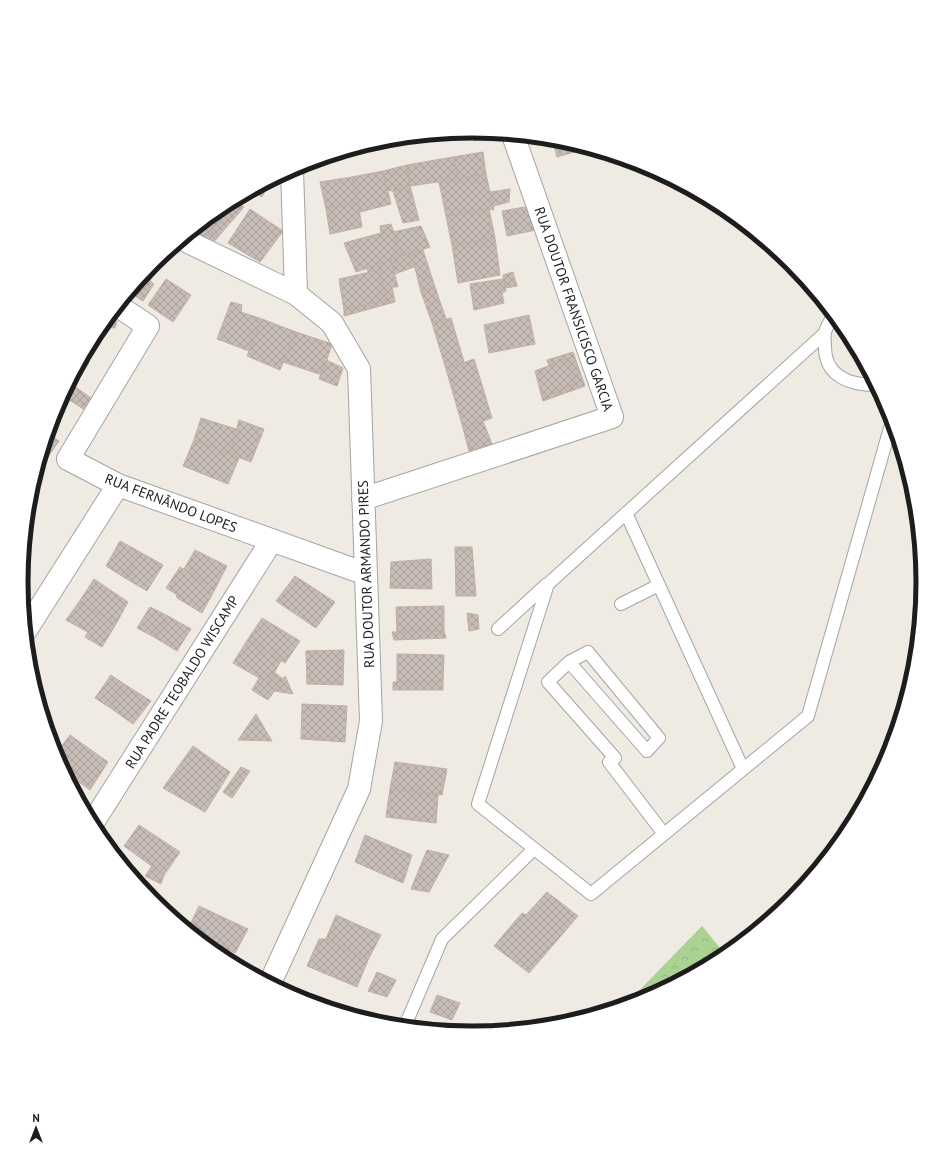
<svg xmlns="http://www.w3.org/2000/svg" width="944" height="1164" font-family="'PT Sans',sans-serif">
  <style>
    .forest { fill: url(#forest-crowns) }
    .building { fill: url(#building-cross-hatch); stroke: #c2aea3 }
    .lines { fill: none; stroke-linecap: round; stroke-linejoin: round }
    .lane-casing { stroke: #a4a4a4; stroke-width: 14 }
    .street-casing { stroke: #a4a4a4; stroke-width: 24 }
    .lane { stroke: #fff; stroke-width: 12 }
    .street { stroke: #fff; stroke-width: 22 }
    .labels { text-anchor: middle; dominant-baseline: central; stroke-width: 3; stroke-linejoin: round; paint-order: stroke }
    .street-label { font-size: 14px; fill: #1d1d1d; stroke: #fff }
    .rim { fill: none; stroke: #1d1d1d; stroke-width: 5 }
  </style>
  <defs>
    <pattern id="forest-crowns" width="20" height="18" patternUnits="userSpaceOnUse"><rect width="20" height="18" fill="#abd293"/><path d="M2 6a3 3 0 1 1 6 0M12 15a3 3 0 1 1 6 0" fill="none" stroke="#93b47e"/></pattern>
    <pattern id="building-cross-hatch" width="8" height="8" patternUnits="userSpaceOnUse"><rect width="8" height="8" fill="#c7bbb5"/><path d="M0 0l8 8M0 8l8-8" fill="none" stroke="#aaa09b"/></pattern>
  </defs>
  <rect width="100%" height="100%" fill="#efeae2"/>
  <path class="forest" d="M702 926 726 955 644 999 626 1004Z"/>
  <path class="building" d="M472 131 496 133 497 135 474 141Z
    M552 139 560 140 589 148 557 157Z
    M483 152 486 174 458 179 453 157Z
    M453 157 458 179 410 186 407 165Z
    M407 165 410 186 393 191 387 190 383 171Z
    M383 171 391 204 360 212 352 177Z
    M486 174 494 210 489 209 446 216 439 182Z
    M352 177 358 203 326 209 320 182Z
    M270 181 262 197 255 193 253 197 247 193Z
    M410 186 419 220 403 223 393 191Z
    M510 189 509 202 494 206 490 192Z
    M235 200 244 207 218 237 201 224 222 207Z
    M358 203 362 227 330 234 326 209Z
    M530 206 536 230 507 236 502 211Z
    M250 209 283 231 260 262 228 243Z
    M489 209 495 238 452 245 446 216Z
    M201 224 218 237 212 244 195 231Z
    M391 224 402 256 356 272 344 243 381 233 380 226Z
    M421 226 430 247 402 256 393 232Z
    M495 238 500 275 458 283 452 245Z
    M423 250 435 287 421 292 411 252Z
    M411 252 414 267 395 274 391 260Z
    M391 260 398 287H392L395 302 344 316V310L386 300 379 270 368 272 367 268Z
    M150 267 155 271 150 281 154 284 143 301 129 292Z
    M379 270 386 300 344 310 339 279Z
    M513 272 517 286 505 288 503 275Z
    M166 279 191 295 173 322 148 305Z
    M503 279 506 291 502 293 504 303 474 310 470 284Z
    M435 287 446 319 432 323 421 292Z
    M231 302 242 305 241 312 262 319 249 351 217 339Z
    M529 315 535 344 489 353 484 325Z
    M110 316 117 321 115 328 106 327 87 353H86L97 331Z
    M451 318 464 362 446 369 432 323Z
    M262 319 296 332 280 370 247 356Z
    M296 332 332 344 322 375 283 362Z
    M573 352 585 386 543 401 542 398 576 383 566 359 549 366 547 360Z
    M82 359 89 363 69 392 66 389Z
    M474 359 492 418 463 428 446 369Z
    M566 359 576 383 542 398 535 371Z
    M326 360 343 368 337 386 319 379Z
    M74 386 91 398 85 410 65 397Z
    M66 389 69 392 65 397 70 400 53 428 50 426 55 409Z
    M201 418 236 429 230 454 194 440Z
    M239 420 264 429 251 462 230 454Z
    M483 421 492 444 469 451 463 428Z
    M48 434 59 441 43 464 39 462Z
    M194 440 239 458 228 484 183 466Z
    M120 541 140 552 125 578 106 566Z
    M455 547H472L476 596H456Z
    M195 550 227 566 215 589 184 569Z
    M140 552 163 565 147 591 125 578Z
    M431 559 432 589 390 588 391 562Z
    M180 567 215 589 202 613 177 598 176 594 166 588Z
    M295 576 335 602 316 628 276 601Z
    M94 579 128 602 116 624 79 602Z
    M79 602 116 624 102 647 85 637 88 632 66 620Z
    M444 606V631L397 632 396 607Z
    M150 607 168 616 154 637 137 628Z
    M467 613 478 615 479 629 469 631Z
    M168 616 191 629 177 651 154 637Z
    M262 618 300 641 285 663 248 639Z
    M444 631 446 638 394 640 392 632Z
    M248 639 281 661 268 683 233 663Z
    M344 650 343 685 307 684 306 651Z
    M397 654 444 655 443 682H397Z
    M274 672 283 679 268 700 252 690 259 678 268 683Z
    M111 675 124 684 109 707 95 698Z
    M285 676 293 694 274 691Z
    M393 682H443V690H393Z
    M124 684 151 701 133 724 109 707Z
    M302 704 347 706 345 742 301 739Z
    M256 714 272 741 238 740Z
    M70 735 108 762 90 790 64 771 55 755Z
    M193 746 230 772 205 812 163 788Z
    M395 762 447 769 442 795 390 789Z
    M241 767 250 771 232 798 223 792Z
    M390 789 438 795 436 823 386 817Z
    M139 825 180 852 164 875 124 846Z
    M365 835 412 855 403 883 355 862Z
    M427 850 449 855 429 892 411 889Z
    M152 866 164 875 161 884 145 876Z
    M547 892 578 916 529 973 494 946 522 913 526 915Z
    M199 906 248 929 235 953 188 929Z
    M336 915 381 935 368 960 326 939Z
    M319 939H326L368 960 357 987 307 966Z
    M377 972 396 980 387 997 368 991Z
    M437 995 460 1003 452 1020 430 1012Z"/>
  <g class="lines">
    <g class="lane-casing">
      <path id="lane" d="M833 315C831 320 827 326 825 332 824 336 825 343 825 347 825 377 851 385 876 385
        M825 333 548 584 478 804 591 894 808 716 892 421
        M626 513 743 769
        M621 604 659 585
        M498 629 547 584
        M569 662 588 652 659 738 647 751 569 662 548 682 615 758 609 762 664 834
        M405 1026 442 939 534 849"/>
    </g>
    <g class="street-casing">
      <path id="street" d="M182 239 296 294
        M118 306 148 326 68 459 118 485 366 574
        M363 499 612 417 513 135
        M26 630 118 485
        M92 824 272 540
        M270 983 359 789 371 721 359 369 332 323 296 294 292 169"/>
    </g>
    <use href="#lane" class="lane"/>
    <use href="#street" class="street"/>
  </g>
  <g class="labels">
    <g class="street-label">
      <text transform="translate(574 309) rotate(71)">RUA DOUTOR FRANSICISCO GARCIA</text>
      <text transform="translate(171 503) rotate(21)">RUA FERNÃNDO LOPES</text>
      <text transform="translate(366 574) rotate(-92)">RUA DOUTOR ARMANDO PIRES</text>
      <text transform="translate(182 682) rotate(-58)">RUA PADRE TEOBALDO WISCAMP</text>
    </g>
  </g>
  <path d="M0 0H944V1164H0ZM28 582a444 444 0 1 1 888 0a444 444 0 1 1-888 0Z" fill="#fff" fill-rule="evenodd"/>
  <path class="rim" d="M28 582a444 444 0 1 1 888 0a444 444 0 1 1-888 0Z"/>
  <g transform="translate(36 1128)" stroke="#ffffff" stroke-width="3" paint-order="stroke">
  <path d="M0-3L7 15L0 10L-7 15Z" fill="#1d1d1d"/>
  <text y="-6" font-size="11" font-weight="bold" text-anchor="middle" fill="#1d1d1d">N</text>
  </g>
</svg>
